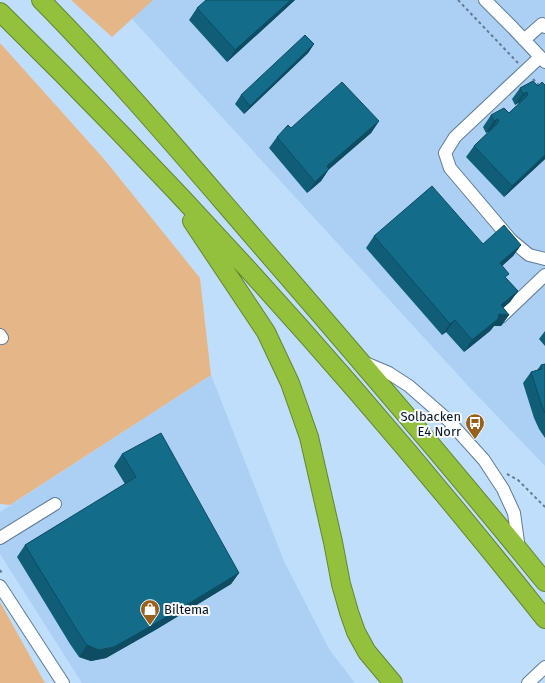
<svg xmlns="http://www.w3.org/2000/svg" width="545" height="683" font-family="'Fira Sans',sans-serif">
  <style>
    .built { fill: #acd0f3 }
    .green { fill: #e5b788 }
    .lines { fill: none; stroke-linecap: round; stroke-linejoin: round }
    .minor-casing { stroke: #5f7c96; stroke-width: 14 }
    .highway-casing { stroke: #638532; stroke-width: 20 }
    .path { stroke: #647a8d; stroke-width: 2; stroke-dasharray: 3 3; stroke-linecap: butt }
    .minor { stroke: #fff; stroke-width: 12 }
    .highway { stroke: #93c13c; stroke-width: 18 }
    .wall { fill: #0f5d77 }
    .shaded-wall { fill: #0d4c61 }
    .building { fill: #126c8a; stroke: #0d4c61 }
    .labels { text-anchor: middle; dominant-baseline: central; stroke-width: 4; stroke-linejoin: round; paint-order: stroke }
    .poi-label { font-size: 13px; fill: #0a1620; stroke: #f8fbfe; text-anchor: end }
  </style>
  <rect width="100%" height="100%" fill="#bfdefc"/>
  <path class="built" d="M152 0H545V466L471 389 132 19Z
    M211 375 284 561 329 649 355 683H82L0 554V512Z"/>
  <path class="green" d="M71 0H153L112 37Z
    M0 43 104 159 200 278 211 375 10 505 0 504Z
    M0 602 45 683H0Z"/>
  <g class="lines">
    <g class="minor-casing">
      <path id="minor" d="M485 0 513 28 545 62
        M524 40 542 24 545 27
        M540 57 455 137 445 153 450 168 511 240 529 255 545 259
        M501 317 545 275
        M0 335 2 338
        M363 362 389 373 409 386 448 420 484 460 503 489 514 513 519 549
        M0 538 55 504
        M0 586 63 683
        M528 683 545 667"/>
    </g>
    <g class="highway-casing">
      <path id="highway" d="M41 0C116 76 185 158 255 239 353 352 451 466 545 582
        M0 12C194 202 376 406 545 619
        M192 221 266 332 290 383 309 437 333 542 341 584 349 612 356 632 367 652 393 683"/>
    </g>
    <path class="path" d="M458 0 518 63
      M533 79 540 86
      M507 474 518 480 545 507
      M0 570 3 575"/>
    <use href="#minor" class="minor"/>
    <use href="#highway" class="highway"/>
  </g>
  <path class="wall" d="M295 0 227 62 189 20 197 8Z
    M314 44 308 53 244 114 235 104 241 95Z
    M533 81 545 159 504 197 466 157 474 146 490 131 486 133 483 127 491 115 509 113 519 104 518 103 515 105 512 99 520 88Z
    M379 121 371 133 329 169 321 181 307 193 269 148 277 137 291 128Z
    M374 236 483 244 521 245 513 256 502 266 506 278 518 291 510 302 503 308 509 315 501 326H494L490 331 464 352 446 332 442 335 366 248Z
    M545 331V346L539 339Z
    M545 364V438L539 429 534 418 523 383 531 372 537 370 541 365Z
    M122 454 239 573 231 584 157 629 106 658 91 661 79 657 70 644 17 557 25 545 125 484 114 466Z"/>
  <path class="shaded-wall" d="M291 0H295L227 62 235 50Z
    M314 44 308 53 244 114 250 106Z
    M527 92 518 103 515 105 523 94Z
    M498 119 490 131 486 133 494 121Z
    M379 121 371 133 319 178 327 166Z
    M545 155V159L504 197 512 186Z
    M329 169 321 181 307 193 315 182Z
    M521 245 513 256 492 275 500 263Z
    M518 291 510 302 493 317 501 305Z
    M499 314 509 315 501 326H494L490 331 464 352 472 340Z
    M455 320 446 332 442 335 450 324Z
    M239 573 231 584 157 629 106 658 91 661 79 657 87 645Z"/>
  <path class="building" d="M206 0H291L235 50 197 8Z
    M305 35 314 44 250 106 241 95Z
    M533 81 538 86 542 82 545 85V155L512 186 474 146 499 122 498 119 494 121 491 115 504 108 509 113 528 95 527 92 523 94 520 88Z
    M342 82 379 121 327 166 329 169 315 182 277 137 288 125 291 128Z
    M432 186 483 244 504 225 521 245 500 263 509 274 505 277 518 291 501 305 509 315 499 314 498 319 472 340 455 320 450 324 374 236Z
    M545 364V413L542 406 531 372 542 369 541 365Z
    M161 433 239 573 165 618 114 647 99 650 87 645 78 632 25 545 136 477 122 454Z"/>
  <defs>
    <g id="bus-pin" transform="scale(1)"><path d="M0 17L-7.5 6A9.5 9.5 0 1 1 7.5 6Z" fill="#98601a" stroke="#f8fbfe"/><path d="M-5-6H5V4H4V6H2V4H-2V6H-4V4H-5ZM-3.5-4V0h7V-4ZM-3.5 1.2v1.5H-2V1.2ZM2 1.2v1.5H3.5V1.2Z" fill="#fff"/></g>
    <g id="shop-pin" transform="scale(1)"><path d="M0 17L-7.5 6A9.5 9.5 0 1 1 7.5 6Z" fill="#98601a" stroke="#f8fbfe"/><path d="M-5-2.5h2.3a2.7 3.5 0 0 1 5.4 0H5L5.5 6h-11ZM-1.5-2.5h3a1.5 2.3 0 0 0-3 0Z" fill="#fff"/></g>
  </defs>
  <g fill-rule="evenodd">
    <use href="#bus-pin" x="475" y="423"/>
    <use href="#shop-pin" x="150" y="609"/>
  </g>
  <g class="labels">
    <g class="poi-label">
      <text x="461" y="416">Solbacken<tspan x="461" dy="15">E4 Norr</tspan></text>
      <text x="164" y="609" text-anchor="start">Biltema</text>
    </g>
  </g>
</svg>
